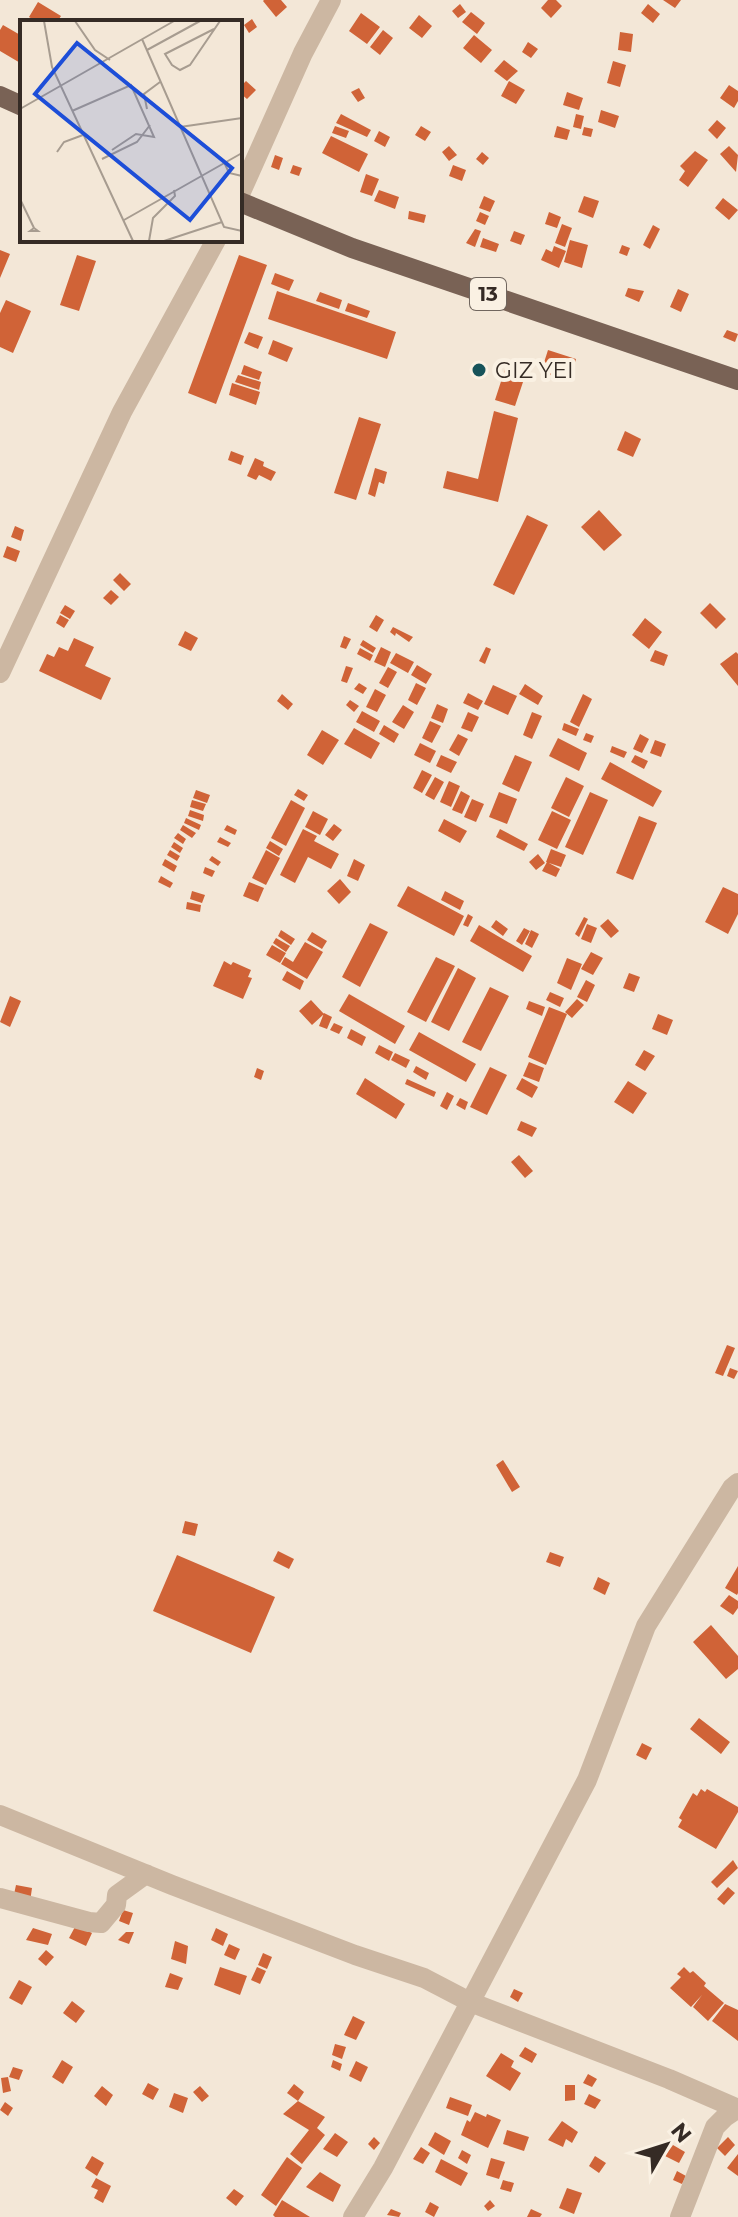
<svg xmlns="http://www.w3.org/2000/svg" width="738" height="2217" font-family="Montserrat,sans-serif">
  <style>
    .building { fill: #d06337 }
    .lines { fill: none; stroke-linecap: round; stroke-linejoin: round }
    .minor { stroke: #ccb7a2; stroke-width: 20 }
    .major { stroke: #796255; stroke-width: 20 }
    .poi-dot { fill: #17535a; stroke: #faf1e3; stroke-width: 3 }
    .labels { text-anchor: middle; dominant-baseline: central; stroke-width: 8; stroke-linejoin: round; paint-order: stroke }
    .shield { fill: #faf1e3; stroke: #70665e; stroke-width: 2 }
    .shield-label { font-size: 20px; font-weight: bold; fill: #352b25 }
    .poi-label { font-size: 22px; fill: #352b25; stroke: #faf1e3; text-anchor: start }
    .inset-road { fill: none; stroke: #a79c90; stroke-width: 2 }
    .view { fill: #1d4ed8; fill-opacity: 0.15; stroke: #1d4ed8; stroke-width: 4 }
    .inset-edge { fill: none; stroke: #352b25; stroke-width: 4 }
  </style>
  <rect width="100%" height="100%" fill="#f3e7d7"/>
  <path class="building" d="M264 0H281L287 7 276 17 263 1Z
    M548 0H556L562 6 551 18 541 8Z
    M663 0H681L675 8Z
    M38 2 61 16 57 22H37L29 17Z
    M460 4 466 12 458 18 452 11Z
    M648 4 660 14 653 23 641 13Z
    M471 12 485 23 477 34 462 22Z
    M361 13 380 27 367 44 349 31Z
    M419 15 432 26 422 38 409 28Z
    M252 19 257 27 249 33 244 25Z
    M3 25 22 36V64L0 51V30Z
    M383 30 393 38 380 55 370 47Z
    M620 32 633 34 631 52 618 50Z
    M474 35 492 50 481 63 463 48Z
    M528 42 538 49 531 58 522 52Z
    M504 60 518 71 507 81 494 71Z
    M613 61 626 65 620 87 607 83Z
    M246 81 256 90 247 99 240 93V87Z
    M509 81 525 90 516 104 501 96Z
    M729 85 738 91V101L734 108 720 98Z
    M359 88 365 98 358 102 351 92Z
    M567 92 583 98 579 110 563 105Z
    M601 110 619 116 615 128 598 122Z
    M341 114 371 130 367 137 336 123Z
    M576 114 584 116 581 129 573 127Z
    M717 120 726 128 717 139 708 130Z
    M335 126 349 131 346 138 332 133Z
    M421 126 431 132 425 141 415 135Z
    M557 126 570 130 567 140 554 137Z
    M584 127 593 129 591 137 582 135Z
    M379 131 390 137 385 147 374 141Z
    M331 136 368 154 359 172 322 153Z
    M449 146 457 155 449 161 442 152Z
    M729 146 738 155 736 172 720 154Z
    M695 151 708 160 688 187 679 180 685 171 680 166Z
    M482 152 489 158 483 165 476 159Z
    M275 155 283 158 279 170 271 167Z
    M293 165 302 168 299 176 290 173Z
    M453 165 466 170 462 181 449 176Z
    M366 174 379 179 372 196 360 192Z
    M379 190 399 197 395 209 374 201Z
    M484 196 495 201 490 212 479 208Z
    M584 196 599 201 593 218 578 212Z
    M723 198 738 210 729 220 715 208Z
    M409 211 426 215 424 223 408 219Z
    M480 212 489 216 485 225 476 221Z
    M549 212 561 217 557 228 545 224Z
    M562 224 572 228 565 247 555 243Z
    M653 225 660 229 650 249 643 245Z
    M475 229 481 231 475 247 466 243Z
    M514 231 525 235 521 245 510 241Z
    M483 238 499 244 496 252 480 247Z
    M570 240 588 245 582 268 564 262Z
    M622 245 630 248 627 256 619 253Z
    M554 246 566 251 559 268 541 260 546 249 552 252Z
    M0 250 10 254 0 278Z
    M77 255 96 261 79 311 60 305Z
    M239 255 267 265 216 404 188 393Z
    M275 273 294 280 289 291 271 284Z
    M628 288 644 291 639 302 625 296Z
    M678 289 689 294 681 312 670 307Z
    M277 291 396 332 387 359 268 319Z
    M320 292 342 300 339 309 316 301Z
    M6 300 31 311 13 353 0 347V313Z
    M348 303 370 311 367 318 345 311Z
    M727 330 738 334 735 342 723 337Z
    M249 332 263 337 258 349 244 343Z
    M273 340 293 348 287 362 268 354Z
    M548 350 576 359 569 381 541 372Z
    M244 365 262 372 259 380 241 374Z
    M506 366 526 373 515 406 495 400Z
    M238 375 261 382 259 390 235 382Z
    M232 383 260 392 256 405 229 395Z
    M494 411 518 418 498 502 443 488 447 471 478 479Z
    M359 417 381 424 356 500 334 493Z
    M625 431 641 439 633 457 617 450Z
    M231 451 244 456 241 465 228 460Z
    M255 458 264 462 263 466 276 472 271 481 259 475 256 480 247 476Z
    M375 468 387 472 384 484 379 482 375 497 368 494Z
    M599 510 622 535 604 551 581 527Z
    M527 515 548 525 514 595 493 585Z
    M15 526 24 530 21 541 11 537Z
    M7 546 20 551 16 562 3 557Z
    M120 573 131 584 124 591 113 580Z
    M111 590 119 597 111 605 103 598Z
    M710 603 726 619 716 629 700 613Z
    M65 605 75 611 70 619 60 613Z
    M60 615 69 620 64 628 56 623Z
    M376 615 384 620 377 632 369 627Z
    M645 618 662 632 649 649 632 635Z
    M393 627 413 637 409 642 396 633 395 636 390 632Z
    M185 631 198 638 191 651 178 645Z
    M344 636 351 639 346 649 340 647Z
    M74 638 94 647 85 666 111 678 101 700 39 671 47 654 54 657 59 647 68 651Z
    M363 640 376 648 373 653 360 645Z
    M381 647 391 652 385 667 374 662Z
    M486 647 491 649 485 664 479 661Z
    M360 648 373 655 370 661 357 654Z
    M655 650 668 655 664 666 650 661Z
    M736 652 738 654V686L720 664Z
    M396 653 414 662 408 673 390 663Z
    M417 665 432 674 426 684 411 675Z
    M346 666 353 668 347 683 341 681Z
    M388 667 397 672 388 688 379 683Z
    M359 683 367 688 363 694 354 689Z
    M416 683 426 688 417 705 408 700Z
    M525 684 543 696 538 705 519 694Z
    M493 685 517 696 508 715 484 704Z
    M375 689 386 695 377 712 366 707Z
    M468 693 483 701 478 710 463 703Z
    M282 694 293 704 288 710 277 701Z
    M583 694 592 699 579 727 570 722Z
    M350 700 359 706 354 712 346 705Z
    M437 704 448 709 443 723 431 718Z
    M403 705 414 712 404 729 392 722Z
    M362 711 380 721 374 732 356 722Z
    M468 712 479 717 472 732 461 728Z
    M532 712 542 716 532 739 523 735Z
    M430 721 441 726 432 743 422 738Z
    M564 723 579 729 576 736 562 730Z
    M384 725 399 734 394 743 379 734Z
    M354 728 380 743 371 759 344 744Z
    M322 730 339 740 323 765 307 755Z
    M586 733 594 736 591 743 583 740Z
    M458 734 468 739 459 756 449 750Z
    M640 734 649 739 642 753 633 749Z
    M558 738 587 753 579 771 549 756Z
    M655 740 666 744 661 757 650 753Z
    M420 743 436 751 430 763 414 755Z
    M612 746 627 752 624 758 610 752Z
    M441 755 457 762 451 773 436 766Z
    M515 755 532 762 519 792 502 784Z
    M635 755 648 761 644 769 631 762Z
    M610 762 662 791 653 807 601 779Z
    M422 770 432 775 422 793 413 788Z
    M435 777 444 782 434 800 425 795Z
    M566 777 584 786 569 817 551 808Z
    M449 781 460 786 451 807 440 802Z
    M298 789 308 795 304 801 294 795Z
    M196 790 210 795 207 803 193 798Z
    M461 791 470 796 462 814 452 810Z
    M499 792 517 799 507 824 489 817Z
    M590 792 608 800 583 855 565 847Z
    M472 799 484 804 476 822 464 817Z
    M192 800 206 804 203 811 190 807Z
    M291 800 305 808 286 846 271 838Z
    M190 810 204 815 203 821 188 816Z
    M313 811 328 819 320 835 305 827Z
    M552 811 571 820 557 849 538 840Z
    M639 816 657 823 633 880 616 873Z
    M186 818 201 825 199 830 184 823Z
    M444 819 467 831 460 843 438 831Z
    M334 824 342 830 333 841 325 835Z
    M183 825 196 833 192 838 180 830Z
    M227 825 237 830 235 835 224 830Z
    M303 829 317 836 314 841 339 854 331 869 308 857 295 883 280 875Z
    M500 829 528 844 524 851 496 837Z
    M178 833 186 839 183 844 174 838Z
    M220 837 231 843 228 847 217 842Z
    M270 841 283 849 279 856 266 848Z
    M174 842 183 848 180 853 171 847Z
    M551 849 566 855 561 867 546 862Z
    M170 850 180 856 177 861 167 855Z
    M266 850 280 858 266 885 252 878Z
    M538 854 545 863 536 870 529 862Z
    M212 856 221 862 218 866 209 860Z
    M165 859 177 866 174 872 162 865Z
    M354 859 365 865 358 881 347 876Z
    M547 862 560 869 556 877 542 871Z
    M205 867 215 871 212 877 203 873Z
    M161 876 173 883 170 888 158 882Z
    M340 879 351 892 339 904 327 891Z
    M249 882 264 888 258 902 243 896Z
    M408 886 464 916 454 936 397 906Z
    M723 887 738 894V914L728 934 705 922Z
    M192 891 205 895 202 903 190 899Z
    M445 891 464 901 460 910 441 900Z
    M187 902 201 905 200 912 186 909Z
    M468 914 473 917 468 927 463 925Z
    M584 917 588 919 579 937 575 934Z
    M608 919 619 931 611 938 600 926Z
    M496 920 508 929 503 936 491 927Z
    M370 923 388 932 360 987 342 977Z
    M587 924 597 928 591 943 581 939Z
    M479 925 532 956 523 972 470 941Z
    M524 928 530 931 522 945 516 941Z
    M281 930 295 939 291 945 278 936Z
    M531 930 539 934 532 948 525 944Z
    M312 932 327 941 322 949 307 940Z
    M276 938 290 946 286 952 273 943Z
    M305 942 323 952 307 979 281 964 285 957 293 962Z
    M272 945 286 953 280 963 266 955Z
    M591 952 603 958 593 975 581 969Z
    M436 957 455 966 426 1022 407 1012Z
    M567 958 582 964 571 990 557 983Z
    M224 961 231 965 233 962 251 970 248 977 252 978 243 999 213 986Z
    M458 968 476 978 449 1031 431 1022Z
    M287 971 304 981 300 990 282 980Z
    M629 973 640 977 634 992 623 988Z
    M586 980 595 985 587 1002 577 997Z
    M490 987 509 996 481 1051 462 1042Z
    M550 992 564 998 560 1007 546 1000Z
    M349 994 405 1026 395 1044 339 1011Z
    M10 996 21 1001 10 1027 0 1022Z
    M577 999 584 1005 572 1018 565 1012Z
    M311 1000 324 1014 312 1025 299 1011Z
    M529 1001 545 1007 542 1016 526 1009Z
    M549 1007 567 1014 546 1065 528 1057Z
    M324 1013 332 1017 327 1029 319 1026Z
    M658 1014 673 1020 667 1035 652 1029Z
    M334 1023 343 1027 339 1034 330 1030Z
    M351 1029 366 1037 362 1046 347 1038Z
    M419 1032 476 1064 466 1082 409 1050Z
    M379 1045 393 1052 389 1061 375 1053Z
    M644 1050 655 1056 645 1071 635 1065Z
    M395 1053 410 1060 406 1068 391 1060Z
    M529 1062 544 1068 539 1082 523 1076Z
    M416 1066 429 1073 426 1080 413 1072Z
    M490 1067 507 1075 487 1115 470 1107Z
    M257 1068 264 1071 261 1080 254 1077Z
    M365 1078 405 1104 396 1119 356 1094Z
    M522 1078 538 1087 532 1098 516 1089Z
    M407 1079 436 1092 434 1097 405 1084Z
    M628 1081 647 1093 633 1114 614 1102Z
    M447 1092 454 1096 447 1110 440 1106Z
    M460 1098 468 1102 465 1110 456 1105Z
    M521 1121 537 1128 532 1137 517 1130Z
    M519 1155 533 1171 525 1178 511 1162Z
    M727 1345 735 1348 723 1376 715 1373Z
    M730 1368 738 1371 734 1379 727 1376Z
    M503 1460 520 1487 512 1492 496 1465Z
    M185 1521 198 1524 195 1536 182 1533Z
    M278 1551 294 1559 289 1569 273 1561Z
    M550 1552 564 1557 560 1567 546 1562Z
    M177 1555 275 1597 251 1653 153 1611Z
    M738 1566V1593L737 1595 725 1588Z
    M598 1577 610 1583 605 1595 593 1589Z
    M729 1595 738 1601V1608L733 1615 720 1606Z
    M711 1625 738 1656V1669L726 1679 693 1642Z
    M699 1718 730 1742 721 1754 690 1729Z
    M642 1743 652 1748 646 1760 636 1755Z
    M701 1789 705 1792 707 1789 738 1807V1812L716 1849 678 1827 682 1820 679 1818 693 1793 697 1796Z
    M733 1860 738 1868 717 1888 711 1882Z
    M16 1885 32 1888 30 1902 13 1899Z
    M728 1887 735 1893 724 1905 717 1899Z
    M123 1910 133 1913 129 1925 119 1921Z
    M76 1925 92 1933 86 1946 69 1938Z
    M33 1928 52 1934 48 1945 26 1940Z
    M216 1928 228 1934 223 1946 211 1940Z
    M126 1932H134L129 1944 118 1940Z
    M175 1941 188 1946 186 1964 171 1959Z
    M229 1944 240 1949 235 1960 224 1955Z
    M46 1950 54 1957 46 1966 38 1959Z
    M263 1953 272 1957 267 1969 258 1965Z
    M220 1967 247 1976 240 1995 214 1985Z
    M257 1967 266 1971 260 1984 251 1980Z
    M684 1967 690 1973 693 1971 706 1983 704 1986 724 2003 708 2021 693 2007 702 1995 691 2007 670 1988 681 1977 677 1974Z
    M170 1973 183 1978 178 1990 165 1987Z
    M19 1980 32 1987 22 2005 9 1998Z
    M514 1989 523 1993 518 2002 510 1997Z
    M72 2001 85 2011 76 2023 63 2013Z
    M725 2004 738 2010V2041L712 2021Z
    M353 2016 365 2022 356 2040 344 2035Z
    M335 2044 346 2047 342 2059 332 2055Z
    M525 2047 537 2054 532 2063 519 2056Z
    M501 2053 514 2061 511 2067 521 2073 510 2091 486 2076Z
    M62 2060 73 2067 63 2084 52 2077Z
    M333 2060 342 2064 340 2071 331 2067Z
    M356 2061 368 2067 361 2082 349 2076Z
    M13 2067 23 2070 19 2080 9 2077Z
    M588 2074 597 2079 592 2087 583 2083Z
    M8 2077 11 2091 3 2093 1 2078Z
    M148 2083 159 2089 153 2100 142 2094Z
    M294 2084 304 2092 298 2101 287 2093Z
    M565 2085H575V2100L565 2101Z
    M102 2086 113 2095 106 2106 94 2096Z
    M200 2086 209 2096 202 2102 193 2092Z
    M174 2093 188 2098 183 2113 169 2107Z
    M589 2094 601 2100 595 2109 584 2104Z
    M450 2097 472 2105 468 2116 446 2108Z
    M298 2101 325 2117 317 2128 325 2135 302 2164 290 2154 309 2130 283 2114Z
    M5 2102 13 2108 8 2116 0 2110Z
    M475 2112 486 2117 487 2114 501 2120 488 2148 461 2135 467 2120 470 2122Z
    M562 2121 578 2132 572 2143 566 2139 563 2147 548 2140Z
    M507 2130 529 2137 524 2151 503 2144Z
    M435 2132 451 2141 444 2155 428 2145Z
    M335 2133 348 2142 337 2157 323 2149Z
    M374 2137 380 2143 374 2150 368 2144Z
    M728 2137 735 2145 725 2156 717 2148Z
    M673 2145 685 2152 679 2163 665 2156Z
    M421 2147 430 2153 423 2164 413 2159Z
    M462 2150 471 2155 467 2164 458 2158Z
    M738 2154V2176L727 2168Z
    M92 2156 104 2163 97 2176 85 2168Z
    M595 2156 606 2163 599 2173 589 2166Z
    M287 2157 302 2168 276 2206 261 2195Z
    M491 2158 505 2162 499 2179 486 2175Z
    M441 2159 468 2173 461 2186 435 2172Z
    M677 2171 686 2176 682 2184 673 2180Z
    M320 2172 341 2185 333 2202 306 2187Z
    M96 2178 111 2186 103 2203 94 2198 98 2190 91 2187Z
    M503 2180 514 2183 511 2192 500 2189Z
    M567 2188 582 2193 574 2214 559 2208Z
    M234 2189 244 2196 236 2206 226 2198Z
    M282 2200 310 2217H275L273 2215Z
    M490 2200 495 2206 488 2211 484 2206Z
    M430 2202 439 2207 434 2217 425 2212Z
    M391 2209 401 2213 399 2217 387 2215Z
    M531 2209 542 2214 540 2217H527Z"/>
  <g class="lines">
    <path class="minor" d="M240 194 303 53 331 0
      M0 673 122 412 216 240
      M0 1815 172 1885 355 1955 424 1978 470 2002 669 2079 738 2109
      M0 1898 89 1922 101 1923 116 1905 117 1895 146 1874
      M353 2217 383 2168 587 1780 646 1626 732 1488 738 1483
      M680 2217 715 2127 725 2117 737 2109"/>
    <path class="major" d="M0 96 22 106
      M240 202 352 248 738 380"/>
  </g>
  <circle class="poi-dot" cx="479" cy="370" r="8"/>
  <g class="labels">
    <rect class="shield" x="470" y="278" width="36" height="32" rx="6"/>
    <g class="shield-label">
      <text x="488" y="294">13</text>
    </g>
    <g class="poi-label">
      <text x="495" y="370">GIZ YEI</text>
    </g>
  </g>
  <g transform="translate(20 20)">
    <rect width="222" height="222" fill="#f3e7d7"/>
    <path class="inset-road" d="M24 1 32 47 113 221M55 1 75 30 90 40M194 9 145 34 152 45 160 50 170 45 200 1M122 19 204 207 222 211M127 30 180 1M0 89 154 1M127 89 124 74 140 62M52 91 111 65 134 117 116 114 92 130M160 107 222 98M37 132 44 122 63 115M82 139 117 122 130 105M204 142 209 153 222 156M0 179 14 208 10 211H18L14 208M104 200 222 133M129 221 133 198 155 176 154 170M144 221 202 202"/>
    <path class="view" d="M57 23 212 148 170 200 15 74Z"/>
    <rect width="222" height="222" class="inset-edge"/>
  </g>
  <g transform="translate(666 2145) rotate(51)" stroke="#faf1e3" stroke-width="6" paint-order="stroke">
  <path d="M0-6L14 30L0 20L-14 30Z" fill="#352b25"/>
  <text y="-12" font-size="22" font-weight="bold" text-anchor="middle" fill="#352b25">N</text>
  </g>
</svg>
